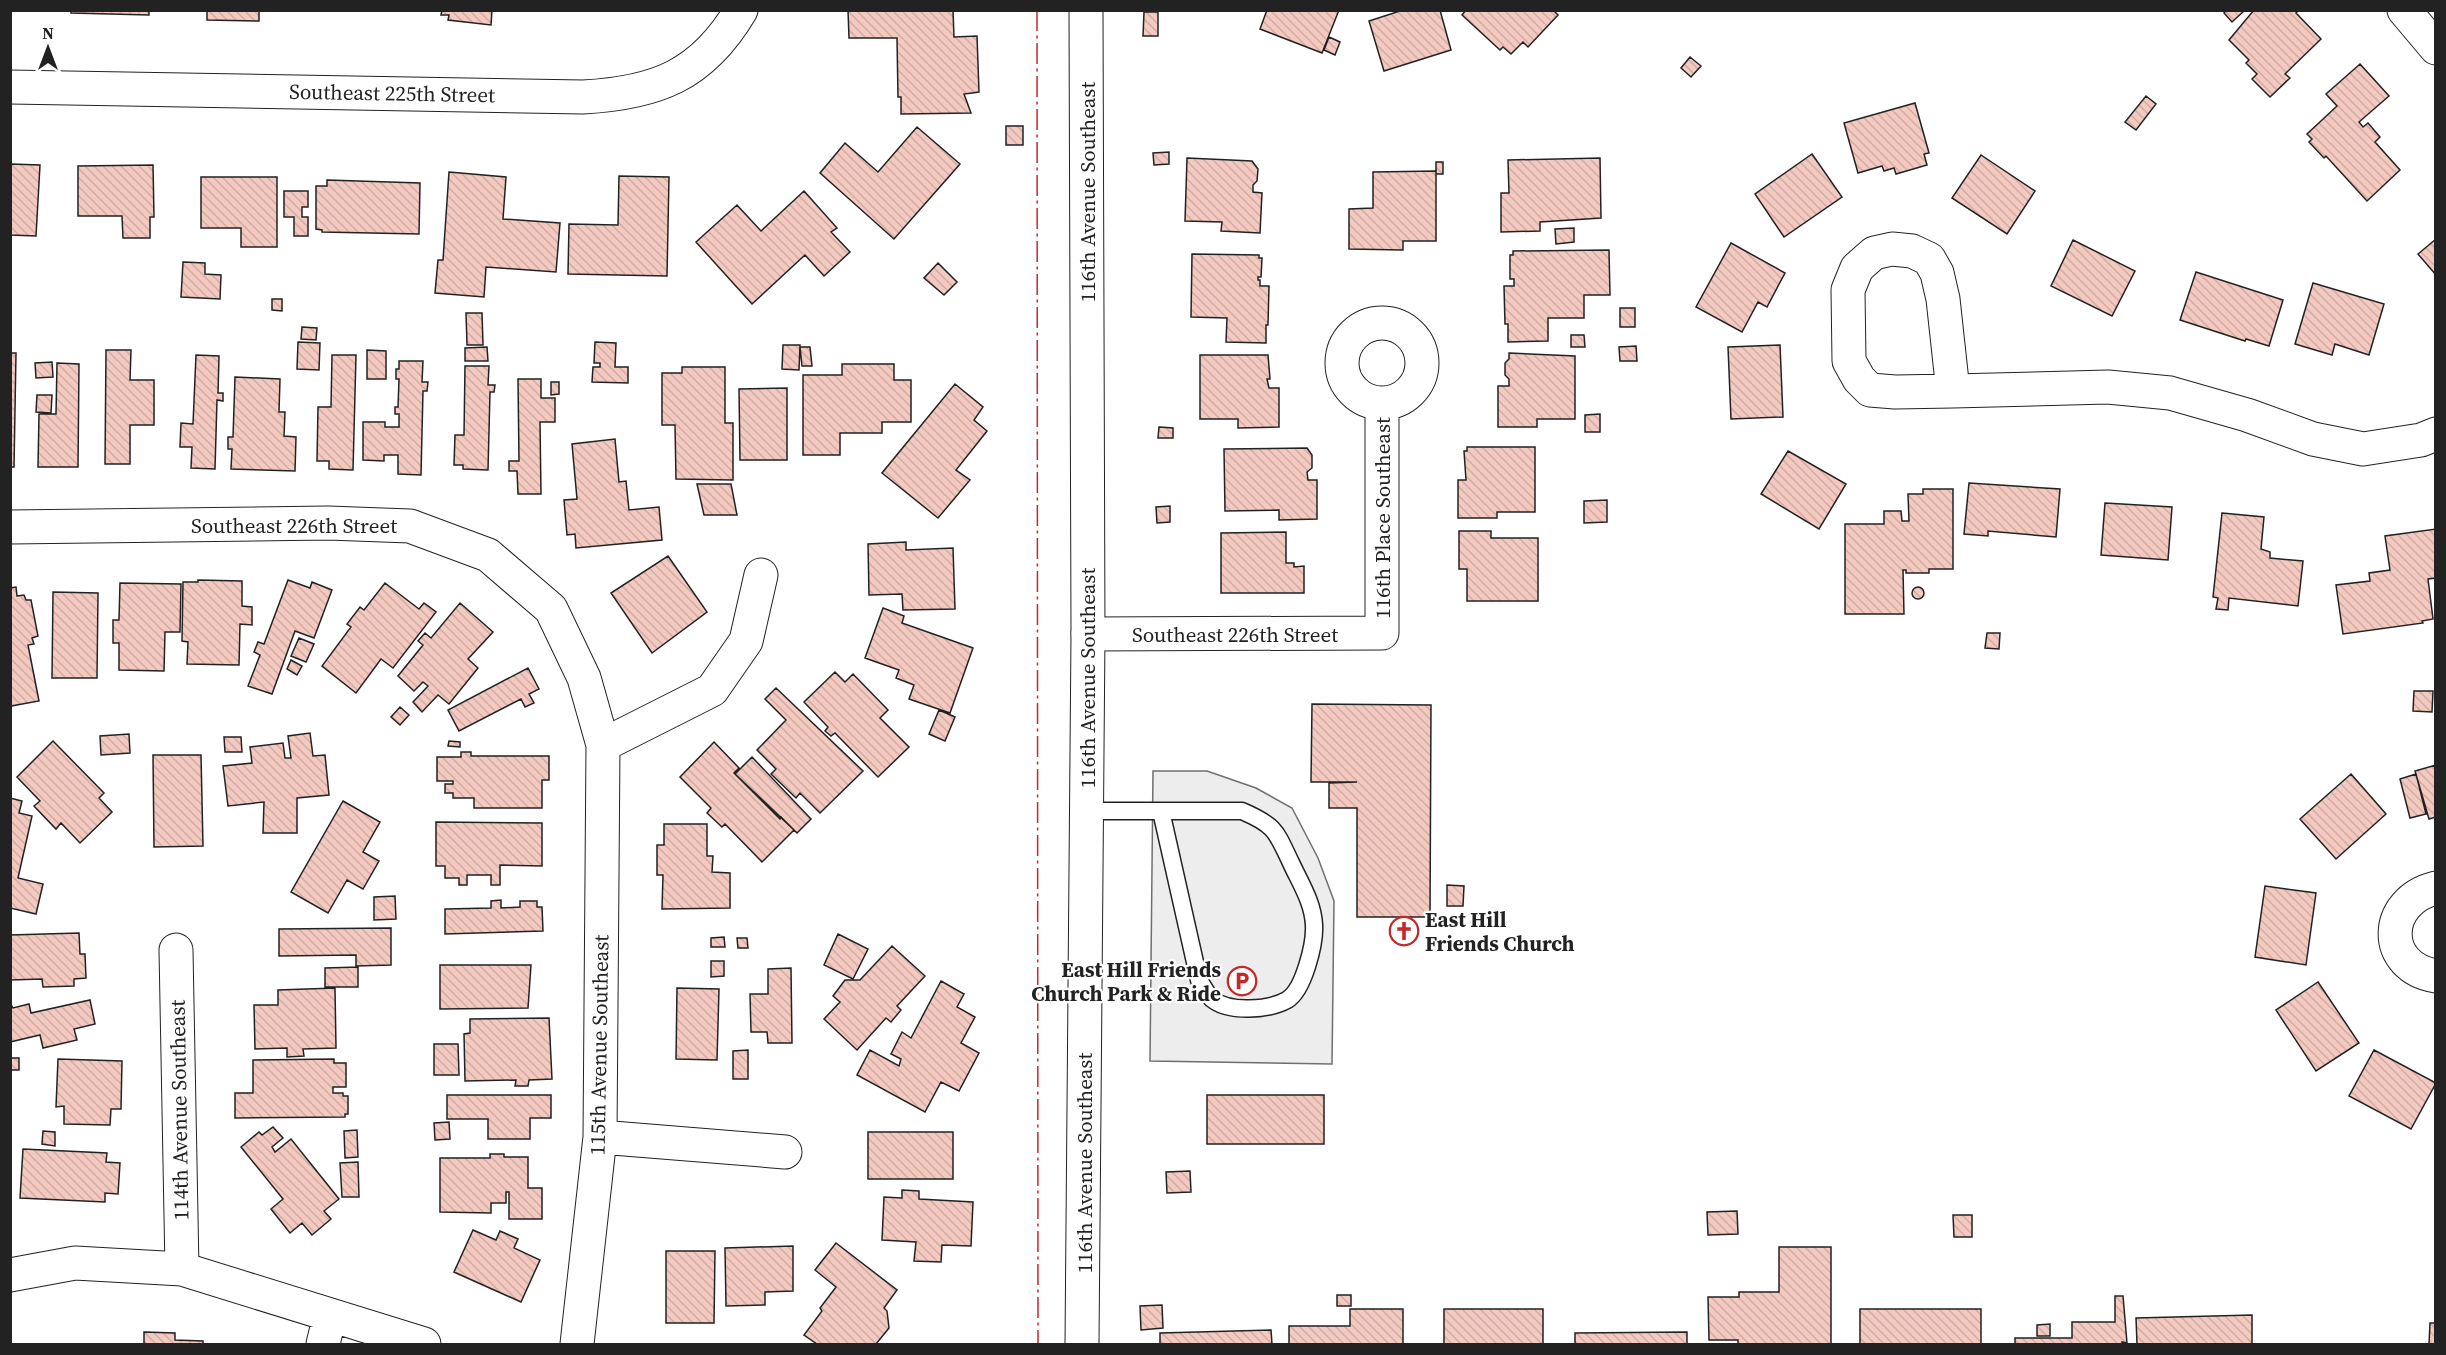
<svg xmlns="http://www.w3.org/2000/svg" width="2446" height="1355" font-family="'Source Serif 4',serif">
  <style>
    .parking { fill: #ededed; stroke: #6f6f6f; stroke-width: 1.5 }
    .building { fill: url(#building-back-hatch); stroke: #222; stroke-width: 1.5 }
    .lines { fill: none; stroke-linecap: round; stroke-linejoin: round }
    .service-casing { stroke: #222; stroke-width: 19 }
    .minor-casing { stroke: #222; stroke-width: 35 }
    .secondary-casing { stroke: #222; stroke-width: 35 }
    .service { stroke: #fff; stroke-width: 16 }
    .minor { stroke: #fff; stroke-width: 33 }
    .secondary { stroke: #fff; stroke-width: 33 }
    .power { stroke: #c62828; stroke-width: 1.5; stroke-dasharray: 21 4.5 3 4.5; stroke-linecap: butt }
    .labels { text-anchor: middle; dominant-baseline: central; stroke-width: 4.5; stroke-linejoin: round; paint-order: stroke }
    .street-label { font-size: 21px; fill: #222; stroke: #fff }
    .poi-label { font-size: 21px; font-weight: bold; fill: #222; stroke: #fff; text-anchor: start }
  </style>
  <defs>
    <pattern id="building-back-hatch" width="6" height="6" patternUnits="userSpaceOnUse" patternTransform="scale(1.5)"><rect width="6" height="6" fill="#f3c9c0"/><path d="M-1 5l2 2M0 0l6 6M5-1l2 2" fill="none" stroke="#d0aca5"/></pattern>
  </defs>
  <rect width="100%" height="100%" fill="#fff"/>
  <path class="parking" d="M1153 771H1207L1256 788 1292 808 1318 858 1334 901 1332 1064 1150 1061Z"/>
  <path class="building" d="M71 10H149V15L71 13Z
    M207 10H259V21L207 20Z
    M442 10H492L491 25 448 20 449 15H441Z
    M848 10H953L954 37 977 36 979 92 964 94 971 113 901 114V97H898L897 38H849Z
    M1267 10H1339L1322 53 1260 29Z
    M1403 10H1440L1451 50 1384 71 1369 21Z
    M1466 10H1553L1558 15 1528 47 1523 42 1511 54 1503 47 1500 50 1462 15Z
    M2226 10H2245L2232 22 2224 13Z
    M2254 10H2299L2296 13 2321 39 2285 74 2290 78 2270 97 2252 79 2257 74 2246 63 2249 60 2229 40Z
    M1144 12H1158V36H1143Z
    M1329 37 1340 42 1335 55 1324 50Z
    M1690 57 1701 66 1691 77 1681 68Z
    M2360 64 2389 96 2359 122 2363 127 2368 123 2380 137 2375 142 2400 170 2367 201 2326 156 2324 158 2309 142 2312 139 2307 134 2337 106 2326 94Z
    M2146 96 2156 104 2136 130 2125 122Z
    M1915 103 1929 153 1924 154 1927 165 1896 174 1894 168 1884 171 1882 166 1858 173 1844 123Z
    M1006 126H1023V145H1006Z
    M917 127 960 164 894 239 820 173 845 143 878 172Z
    M1169 152V164L1154 165 1153 153Z
    M1812 154 1842 197 1784 237 1755 194Z
    M1981 155 2035 191 2007 234 1952 198Z
    M1187 158 1252 161 1258 169 1257 181 1253 185V192L1262 193 1260 233 1221 231 1222 222 1185 221Z
    M1600 158 1601 218 1540 222V231L1501 232V193H1509L1508 160Z
    M1436 162H1443V174H1436Z
    M10 164 40 165 36 236 10 235Z
    M153 165 154 217H150V238H123L122 216H78V166Z
    M1436 171V241H1403V250L1349 249V209L1373 208V172Z
    M449 172 506 177 503 219 560 223 556 272 486 267 484 297 435 293 438 260H443Z
    M619 176 669 177 667 276 568 274 569 224 618 225Z
    M201 177H277V247H241V228H201Z
    M327 180 420 183 419 234 322 232V230L316 229V186H327Z
    M284 191H308V207H302V217H308V236H294V217H284Z
    M804 191 837 228 831 232 850 252 824 276 805 255 752 304 696 242 737 205 761 231Z
    M1574 228V242L1556 244 1555 229Z
    M2436 239V275L2418 254Z
    M2073 240 2135 271 2112 316 2051 286Z
    M1731 243 1785 273 1767 307 1758 302 1742 332 1696 307Z
    M1609 250 1610 295H1584V318H1548V341L1508 342V324H1505L1504 286H1514V279H1510V255H1513V251Z
    M1192 254 1259 255V258H1262L1261 277H1258V280H1260V286H1269L1268 325H1266V343L1226 342 1227 318 1191 317Z
    M183 262 205 263V274L221 275 220 299 181 297Z
    M938 263 957 282 944 295 924 278Z
    M2196 272 2283 300 2269 346 2246 339 2245 341 2180 320Z
    M2313 283 2384 304 2369 355 2335 344 2332 355 2295 344Z
    M272 299H282V311L272 310Z
    M1620 308H1635V327H1620Z
    M466 313H482L483 345H467Z
    M302 327 317 328 316 340 301 339Z
    M1571 335H1584L1585 347H1571Z
    M298 342 320 343 319 370 297 369Z
    M595 342 616 343 615 367H628V383L592 382 593 367H600V363H594Z
    M783 345H800L799 370 782 369Z
    M1780 345 1783 417 1731 419 1728 347Z
    M1636 346 1637 361H1620L1619 347Z
    M487 347 488 361H465V348Z
    M800 347H810L812 366H802Z
    M106 350H131L130 380H154V425H130V464H105Z
    M367 350 386 351V379H367Z
    M10 353H16L14 467H10Z
    M1509 353 1575 356V419H1537V427H1498V386H1509V379L1505 375V363L1509 359Z
    M196 355 219 356 218 393H223V401L217 400 215 469 191 468 192 447H180L181 423 193 424Z
    M332 355H356L353 470 329 469V461H317L318 407H331Z
    M1200 355H1268L1270 379H1267L1269 388H1279V427L1238 428V419H1200Z
    M399 361H423L422 382H428L427 391H423L421 475 398 474V455H384V461L363 460V422H385V427H399V414H395V407H398L399 379H396V369H399Z
    M52 362 53 377 36 378 35 363Z
    M57 363 79 364 78 467H38L39 414H56Z
    M842 364H894V380H911V422H882V433H840V455H803V375H842Z
    M465 366H489L488 385H495L494 392H490L488 470 463 469V465H454L455 435H464Z
    M682 367H725V423H733V480L676 479 675 425H662V373H682Z
    M235 377 280 379 279 412H285L284 436 296 437 295 471 231 469 232 449H228V437H233Z
    M518 379H541V398H555V422H540L541 494H518L517 471H509V461H519Z
    M551 382H559V394L551 395Z
    M955 384 983 407 974 420 987 431 956 470 970 480 938 518 882 473Z
    M787 388V460H740L739 389Z
    M37 395H52L51 413 36 412Z
    M1600 414V432H1585V415Z
    M1159 427 1173 428V438H1158Z
    M615 439 619 482 626 481 629 510 659 507 662 540 576 548 575 534 567 535 564 500 577 499 572 444Z
    M1467 447H1535V512H1497V518H1458V480H1466L1464 451H1467Z
    M1307 448 1312 455V468L1307 472 1308 480H1317V519L1279 520V510L1225 511 1224 449Z
    M1788 451 1846 484 1819 529 1761 494Z
    M1969 483 2060 489 2056 537 1988 531V536L1964 534Z
    M697 484H731L737 515H704Z
    M1923 489H1953V569H1929V573H1906V570H1903L1904 614H1845V524H1884V511H1901L1902 521H1909L1908 494H1923Z
    M1607 500V522L1584 523V501Z
    M2105 503 2172 507 2168 560 2101 555Z
    M1170 506V522L1157 523 1156 507Z
    M2222 513 2264 517 2261 549 2270 552V558L2303 561 2298 606 2229 598 2228 610 2216 609 2218 598 2213 597Z
    M2436 529V578L2428 579 2433 619 2422 621 2423 623 2343 634 2336 585 2370 581 2369 573 2390 570 2385 536Z
    M1459 531H1491V538H1538V601H1467V569H1459Z
    M1286 532V563H1294V567L1304 566V593H1221V533Z
    M906 542V550L953 548 955 609 903 610 902 594 869 595 868 544Z
    M668 556 707 612 652 653 611 593Z
    M198 580 242 581V606L252 607V625L240 624 239 665 187 664 188 642 182 641 183 582H198Z
    M288 580 310 588 312 582 332 590 314 638 295 631 272 694 248 686 260 655 254 652 258 642 264 644Z
    M120 583 181 584 180 632H165L164 671 119 670V643H113V620H119Z
    M385 583 419 609 424 603 436 612 393 668 381 659 356 693 322 666 351 627 347 624 360 607 364 610Z
    M1912 593a6 6 0 1 1 12 0a6 6 0 1 1-12 0Z
    M16 587 17 596 24 595 26 600H31L38 636 32 638 34 644 28 645 39 701 11 706 10 588Z
    M53 592 98 593 97 678H52Z
    M460 603 493 632 468 659 478 668 449 704 438 695 422 712 413 702 428 686 423 682 414 691 398 676 423 645 418 641 425 633 431 638Z
    M883 608 904 616 902 623 973 648 950 713 909 699 914 685 896 678 899 670 865 658Z
    M1987 633H2000L1999 649 1985 648Z
    M299 638 314 644 306 662 291 656Z
    M291 660 302 666 297 675 287 669Z
    M528 668 539 689 529 694 534 703 525 707 521 699 459 731 448 710Z
    M835 672 845 682 853 674 888 710 880 718 909 747 878 777 835 733 831 736 825 731 828 727 804 702Z
    M776 688 863 771 820 813 800 793 796 798 771 774 776 769 757 750 786 720 765 699Z
    M2414 691H2433L2432 712 2413 711Z
    M1312 704 1431 705 1430 917H1357V808H1329V783L1357 782H1311Z
    M400 707 409 715 400 725 391 717Z
    M939 710 955 717 945 741 929 734Z
    M310 733 313 756 325 755 329 795 297 798V833H263L264 802 228 806 223 766 252 763 250 747 283 743 285 758H291L288 736Z
    M129 734 130 753 101 755 100 736Z
    M224 737H241L242 752H225Z
    M53 741 104 793 99 798 112 812 80 843 61 823 56 829 34 806 40 801 17 777Z
    M449 741 460 742V747L448 746Z
    M714 742 739 768 734 773 794 830 762 862 725 824 722 827 707 813 711 808 680 777Z
    M461 752H471V756H549V780H542V808H474V798H453V793H445V784H453V781H437V757H461Z
    M153 755H201L203 846 154 847Z
    M752 757 811 819 797 833 781 817 780 819 735 774Z
    M2436 765V817L2429 819 2415 771Z
    M2351 774 2386 814 2336 859 2300 819Z
    M2416 774 2426 814 2410 818 2400 779Z
    M10 798 22 801 19 813 32 816 18 878 43 884 36 914 10 908Z
    M343 801 380 822 363 852 379 861 363 889 347 880 328 913 291 892Z
    M436 822 542 823V866L500 865V885H491V875H467V885H459V878H445V866H436Z
    M664 824H707V856H713L712 872 730 873V908L662 909 663 875H657V845H664Z
    M1447 885 1464 886 1463 906H1447Z
    M2265 886 2316 893 2306 965 2255 957Z
    M395 896 396 919 374 920V897Z
    M501 900V908L520 907V901H537V907H542L543 931 445 934V909L491 908V901Z
    M391 928V965L356 966V955L279 956V929Z
    M79 933 80 954H85L86 978 74 979V986L43 987 42 979 10 980V935Z
    M838 934 868 949 853 979 824 965Z
    M724 937 725 947H711V938Z
    M737 938H747L748 948H738Z
    M892 946 925 976 897 1006 901 1010 891 1022 886 1018 857 1050 824 1019 840 1002 833 996 845 980H860Z
    M711 961H724V976L711 977Z
    M440 965H531L528 1008 440 1009Z
    M358 967V987H325V968Z
    M791 968 792 1043H768L767 1032H751L750 994H768V969Z
    M941 981 964 994 957 1007 975 1017 961 1043 979 1053 959 1091 941 1082 925 1112 857 1075 870 1050 899 1066 901 1059 891 1054 902 1032 911 1038Z
    M2318 982 2359 1043 2316 1071 2276 1010Z
    M335 988 336 1048 303 1049 304 1056 287 1057V1048L255 1049 254 1005H278V990Z
    M677 988 719 989 717 1060 676 1059Z
    M90 1000 95 1024 74 1029 77 1040 43 1048 40 1035 10 1042V1003L13 1008 29 1004 31 1013Z
    M549 1018 552 1079 529 1080 528 1086H515L516 1080 465 1081 464 1034 470 1033V1019Z
    M434 1044H458L459 1075H434Z
    M748 1050V1079H733V1051Z
    M2374 1050 2436 1083 2411 1129 2349 1096Z
    M10 1058H19V1070H10Z
    M58 1059 122 1061 121 1109H111L110 1125 64 1124V1106L56 1107Z
    M334 1059V1063H346V1087H333V1093H343V1096H348V1114H345V1117L235 1118V1093H253V1060Z
    M447 1095H551V1118H530V1139H488V1119H447Z
    M1207 1095H1324V1144H1207Z
    M449 1122 450 1139 435 1140 434 1123Z
    M273 1127 283 1138 272 1147 275 1152 291 1139 339 1199 324 1211 331 1219 312 1235 302 1223 290 1233 271 1209 283 1199 241 1147 259 1132 262 1135Z
    M357 1130 358 1157 345 1158 344 1131Z
    M43 1131 55 1132V1146L42 1144Z
    M868 1132H953V1179H868Z
    M23 1149 107 1153 106 1162 120 1163 118 1194 105 1193V1202L20 1198Z
    M490 1154H504V1157H528V1188H542V1219H509V1192H506V1203H491V1213L440 1212V1158H490Z
    M358 1162 359 1197H342L340 1163Z
    M1190 1171 1191 1192 1167 1193 1166 1172Z
    M902 1190 919 1191V1199L973 1202 971 1246 942 1245 941 1262 914 1261 916 1242 882 1240 884 1197 902 1198Z
    M1737 1211 1738 1234 1708 1235 1707 1212Z
    M1953 1215H1972V1237H1954Z
    M473 1230 496 1240 500 1231 518 1239 514 1248 540 1260 521 1302 454 1272Z
    M836 1243 897 1290 884 1308 887 1311 889 1328 876 1344H817L804 1335 822 1311 820 1308 836 1287 815 1270Z
    M793 1246V1291L765 1292V1305L726 1306 725 1248Z
    M1779 1247H1831V1344H1738V1340H1709L1708 1297H1739V1292H1779Z
    M666 1251H715L714 1323H666Z
    M1337 1295H1351V1306H1337Z
    M2115 1296H2123L2127 1343 2122 1342V1344H2015V1338H2072V1322H2115Z
    M1162 1305 1163 1328 1141 1330 1140 1306Z
    M1350 1309H1403V1344H1289V1326H1350Z
    M1444 1309H1543V1344H1444Z
    M1860 1309H1981V1344H1860Z
    M2252 1315V1344H2137L2136 1318Z
    M2430 1323H2436V1344H2429Z
    M2050 1324V1336H2037V1325Z
    M1271 1330 1272 1344H1160V1333Z
    M144 1332 175 1333V1340L203 1341V1344H144Z
    M1687 1332V1344H1575V1333Z"/>
  <g class="lines">
    <g class="service-casing">
      <path id="service" d="M1087 811H1242C1277 826 1276 832 1292 865 1301 884 1313 903 1314 925 1315 943 1304 990 1287 1000 1269 1010 1229 1013 1212 999 1207 994 1203 986 1199 980L1161 811"/>
    </g>
    <g class="minor-casing">
      <path id="minor" d="M2404 10 2436 48
        M10 87 583 97C656 93 702 76 741 10
        M1342 363a40 40 0 1 1 80 0a40 40 0 1 1-80 0Z
        M1953 391 1943 299 1937 273 1929 259 1912 251 1892 249 1874 253 1857 268 1848 290 1849 361 1859 379 1870 390 1895 392 1953 391 2108 387 2170 393 2247 415 2313 439 2363 449 2421 440 2436 434
        M10 527 328 523 410 526 488 555 551 609 584 678 603 745 600 1137 577 1344
        M1088 634 1382 633V403
        M603 745 712 690 746 641 761 575
        M2436 888C2382 901 2381 967 2436 976
        M176 950 182 1269
        M600 1137 785 1152
        M10 1275 75 1263 182 1269 424 1344
        M323 1344 330 1315"/>
    </g>
    <g class="secondary-casing">
      <path id="secondary" d="M1082 1344 1088 634 1086 10"/>
    </g>
    <use href="#service" class="service"/>
    <use href="#minor" class="minor"/>
    <use href="#secondary" class="secondary"/>
    <path class="power" d="M1037 10 1038 1344"/>
  </g>
  <defs>
    <g id="church-ring" transform="scale(1.5)"><circle r="9.5" fill="#fff" stroke="#c62828" stroke-width="1.5"/><path d="M-1.2-6h2.4v3.5h3.3v2.4h-3.3V6h-2.4V-.1h-3.3v-2.4h3.3Z" fill="#c62828"/></g>
    <g id="parking-ring" transform="scale(1.5)"><circle r="9.5" fill="#fff" stroke="#c62828" stroke-width="1.5"/><path d="M-3.5-5.5H1a3.5 3.5 0 0 1 0 7H-1V5.5H-3.5ZM-1-3.4V-.6H.8a1.4 1.4 0 0 0 0-2.8Z" fill="#c62828"/></g>
  </defs>
  <g fill-rule="evenodd">
    <use href="#church-ring" x="1404" y="931"/>
    <use href="#parking-ring" x="1242" y="981"/>
  </g>
  <g class="labels">
    <g class="street-label">
      <text transform="translate(392 93) rotate(1)">Southeast 225th Street</text>
      <text transform="translate(1087 192) rotate(-90)">116th Avenue Southeast</text>
      <text transform="translate(1382 518) rotate(-90)">116th Place Southeast</text>
      <text x="294" y="525">Southeast 226th Street</text>
      <text x="1235" y="634">Southeast 226th Street</text>
      <text transform="translate(1087 678) rotate(-90)">116th Avenue Southeast</text>
      <text transform="translate(599 1045) rotate(-89)">115th Avenue Southeast</text>
      <text transform="translate(179 1110) rotate(-91)">114th Avenue Southeast</text>
      <text transform="translate(1084 1163) rotate(-90)">116th Avenue Southeast</text>
    </g>
    <g class="poi-label">
      <text x="1425" y="919">East Hill<tspan x="1425" dy="24">Friends Church</tspan></text>
      <text x="1221" y="969" text-anchor="end">East Hill Friends<tspan x="1221" dy="24">Church Park &amp; Ride</tspan></text>
    </g>
  </g>
  <rect width="2446" height="1355" fill="none" stroke="#222222" stroke-width="24"/>
  <g transform="translate(48 48)" stroke="#ffffff" stroke-width="4.5" paint-order="stroke">
  <path d="M0-4.5L10 22L0 15L-10 22Z" fill="#222222"/>
  <text y="-9" font-size="16" font-weight="bold" text-anchor="middle" fill="#222222">N</text>
  </g>
</svg>
